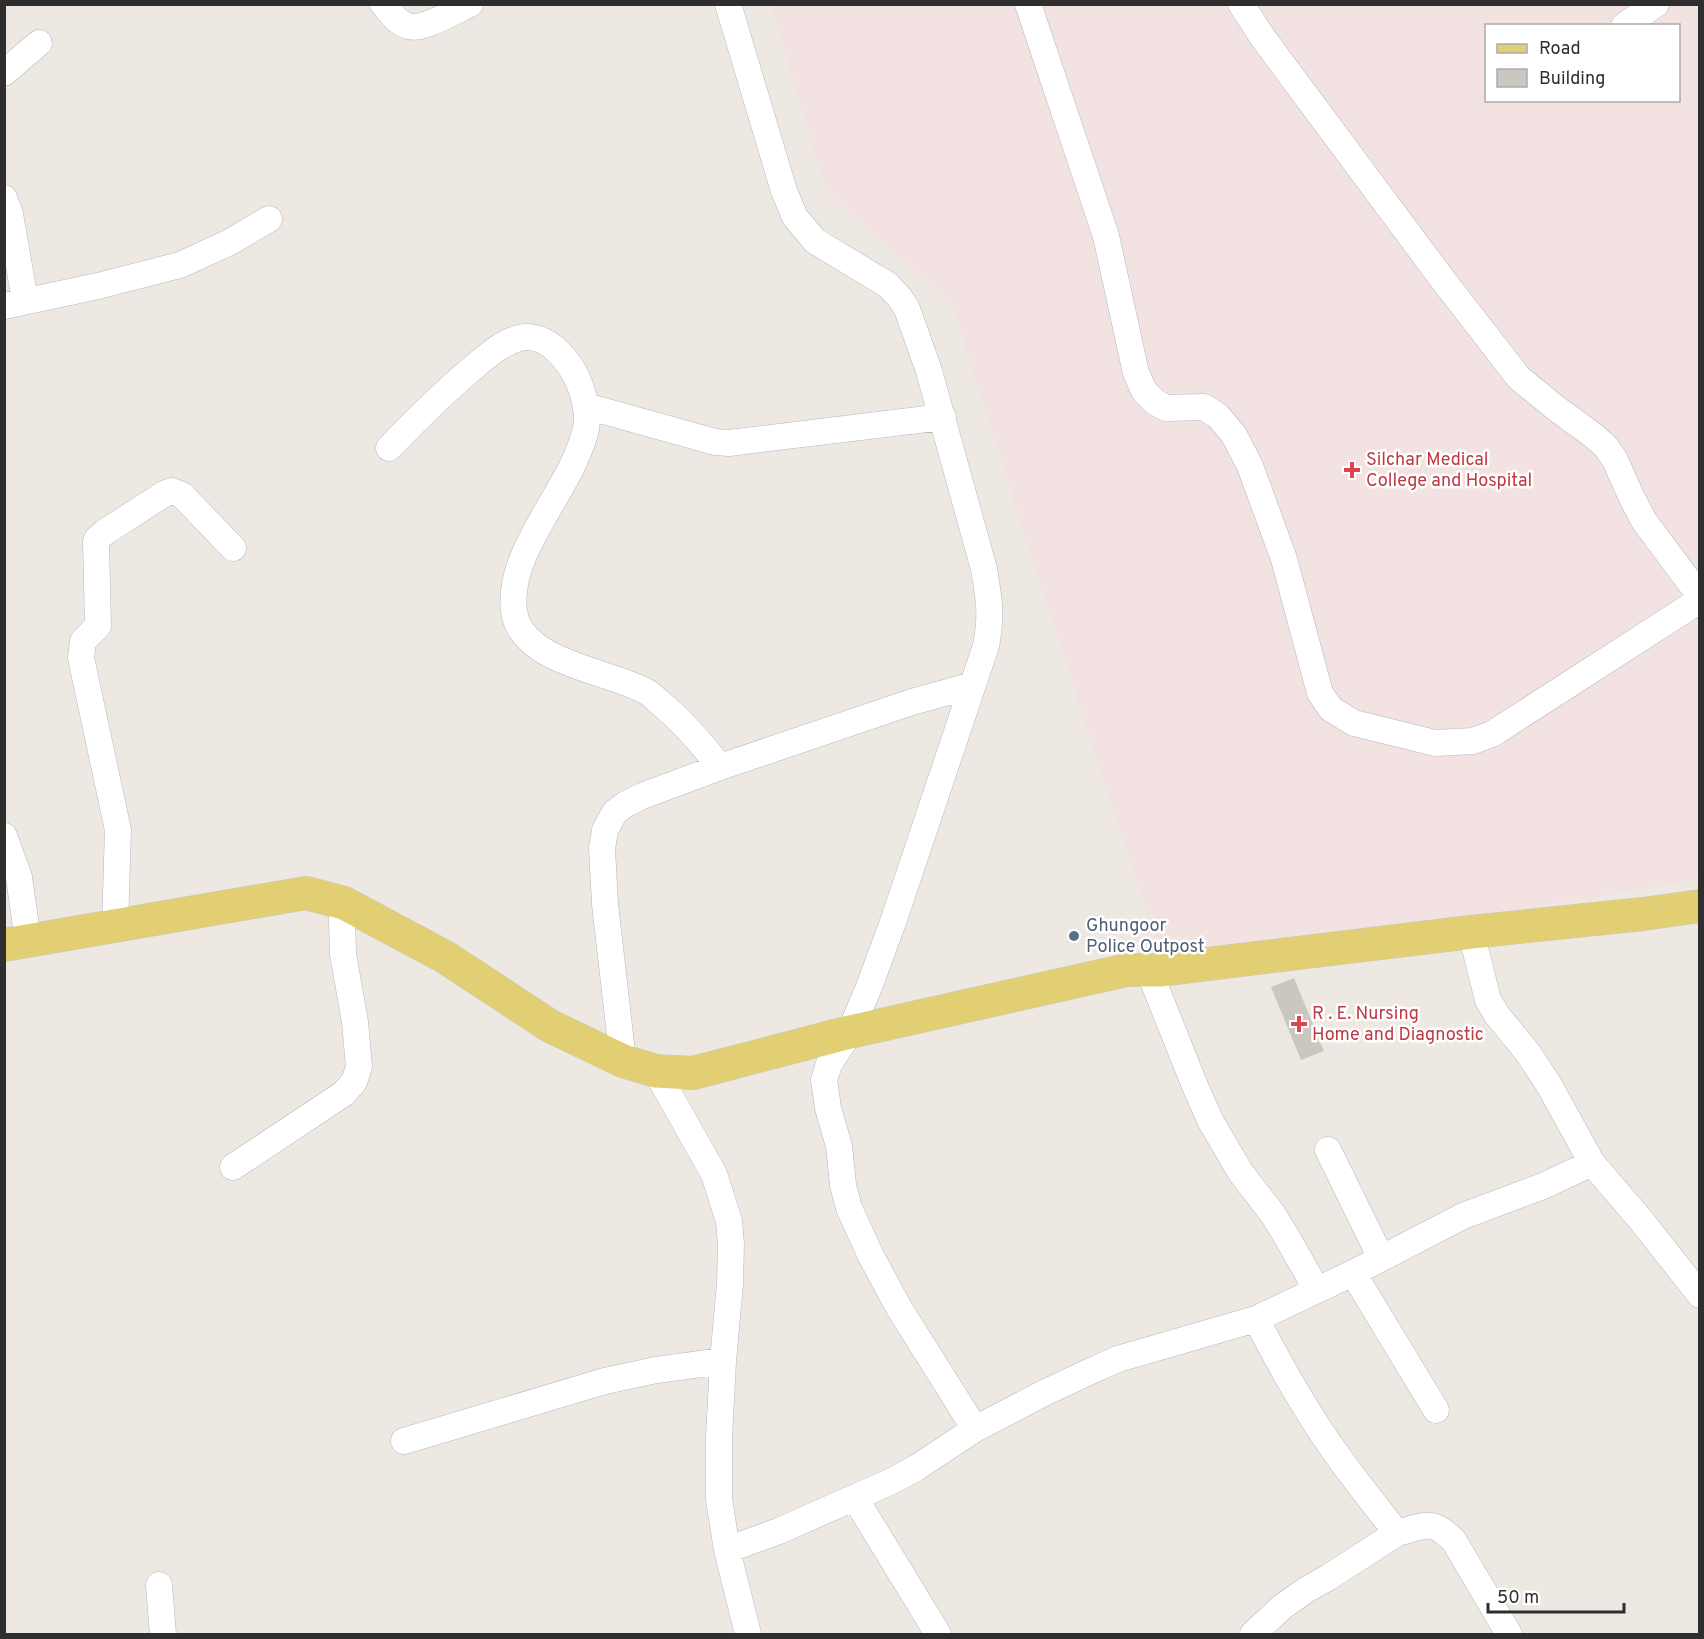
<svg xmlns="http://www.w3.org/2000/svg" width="1704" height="1639" font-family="Overpass,sans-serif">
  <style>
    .medical { fill: #f2e2e1; fill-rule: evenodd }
    .building { fill: #cac7c0 }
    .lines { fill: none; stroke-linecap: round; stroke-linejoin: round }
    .minor-casing { stroke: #b6b7c0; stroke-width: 27 }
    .major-casing { stroke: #c9c9c9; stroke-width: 34 }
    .minor { stroke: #fff; stroke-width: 26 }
    .major { stroke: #e2cf73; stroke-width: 33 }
    .health-dot { fill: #e0444e; stroke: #fff; stroke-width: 2 }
    .service-dot { fill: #5c6f8a; stroke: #fff; stroke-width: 2 }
    .labels { text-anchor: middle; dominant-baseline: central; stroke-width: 5; stroke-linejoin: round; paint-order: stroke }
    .health-label { font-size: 18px; fill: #be3a42; stroke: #fff; text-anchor: start }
    .service-label { font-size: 18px; fill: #4e5e75; stroke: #fff; text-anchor: start }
  </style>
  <rect width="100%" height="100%" fill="#ede9e2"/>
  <path class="medical" d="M771 5H1699V879L1166 972 1057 638 951 303 826 193ZM1486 26H1678V100H1486Z"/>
  <path class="building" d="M1294 978 1324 1051 1301 1060 1271 987Z"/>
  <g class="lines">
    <g class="minor-casing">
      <path id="minor" d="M383 4C390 12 397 23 408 26 422 31 455 11 470 4
        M728 4 784 191 795 217 815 241 888 285 900 298 907 309 929 371 984 569C989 599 992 615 986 646L893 922 869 987 850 1032 829 1064 824 1080 828 1108 839 1146 843 1185 849 1208 871 1256 899 1308 975 1429
        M1028 4 1106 236 1136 373 1144 391 1155 402 1166 408 1204 407 1218 416 1234 435 1250 466 1284 559 1320 693 1331 709 1354 723 1435 743 1473 741 1492 734 1700 600
        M1241 4 1263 38 1443 280 1519 378 1557 409 1594 436 1606 447 1615 460 1631 496 1644 521 1700 596
        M1624 26 1656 4
        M4 73 39 43
        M4 198 10 214 25 300
        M4 306 98 286 180 265 230 242 269 219
        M586 406 715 442 729 443 943 417
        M389 448C416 420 444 392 474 367 488 355 502 343 519 338 531 335 544 340 553 347 566 358 575 371 581 388 584 397 587 408 587 419 587 433 580 448 574 462 557 499 522 544 515 584 513 596 512 608 516 620 533 665 610 671 647 692 653 696 659 702 665 707 686 725 703 745 720 767
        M4 836 19 877 28 941
        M115 926 118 830 81 658 83 641 98 626 96 542 97 539 105 532 164 494 172 491 182 495 233 548
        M1471 932 1488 1000 1497 1015 1528 1053 1549 1085 1592 1163
        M1149 971 1195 1086 1211 1122 1241 1173 1272 1213 1285 1234 1317 1290
        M623 1061 605 904 602 849 605 830 615 812 626 804 642 796 720 767 912 702 973 685
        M656 1071 714 1174 729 1221 731 1244 730 1284 723 1361 719 1437V1499L727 1550 748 1634
        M1328 1150 1381 1258
        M233 1167 343 1094 354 1082 359 1067 355 1022 343 954 342 920 344 903
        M1353 1273 1436 1410
        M1256 1319C1271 1347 1286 1376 1303 1403 1330 1449 1364 1491 1397 1533 1425 1526 1432 1518 1454 1541L1509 1634
        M404 1441 605 1381 656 1370 723 1361
        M855 1498 938 1634
        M727 1550 779 1531 892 1481 916 1468 975 1429 1044 1393 1091 1371 1118 1359 1256 1319 1353 1273 1463 1216 1543 1186 1592 1163 1640 1219 1700 1295
        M159 1585 163 1634
        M1253 1634 1282 1607 1306 1590 1329 1577 1397 1533"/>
    </g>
    <g class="major-casing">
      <path id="major" d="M4 945 306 893 344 903 445 957 550 1026 623 1061 656 1071 693 1073 850 1032 1127 970H1159L1471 932 1643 914 1700 906"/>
    </g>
    <use href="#minor" class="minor"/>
    <use href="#major" class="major"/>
  </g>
  <g class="health-dot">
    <path d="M1349 461h6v6h6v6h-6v6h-6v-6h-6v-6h6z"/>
    <path d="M1296 1015h6v6h6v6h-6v6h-6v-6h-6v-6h6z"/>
  </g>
  <circle class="service-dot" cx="1074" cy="936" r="6"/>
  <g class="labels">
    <g class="health-label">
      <text x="1366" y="460">Silchar Medical<tspan x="1366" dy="21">College and Hospital</tspan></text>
      <text x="1312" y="1014">R . E. Nursing<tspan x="1312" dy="21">Home and Diagnostic</tspan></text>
    </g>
    <g class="service-label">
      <text x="1086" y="926">Ghungoor<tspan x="1086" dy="21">Police Outpost</tspan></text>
    </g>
  </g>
  <rect width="1704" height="1639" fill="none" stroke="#2e2e2e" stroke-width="12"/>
  <rect x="1485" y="24" width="195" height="78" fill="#ffffff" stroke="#ababab" stroke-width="1.5"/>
  <rect x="1497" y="44" width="30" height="9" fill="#e2cf73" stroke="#ababab" stroke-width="1.5"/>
  <text x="1539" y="54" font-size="18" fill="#2e2e2e">Road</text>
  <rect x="1497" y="69" width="30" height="18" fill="#cac7c0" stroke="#ababab" stroke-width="1.5"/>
  <text x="1539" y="84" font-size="18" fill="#2e2e2e">Building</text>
  <path d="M1488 1603v9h136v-9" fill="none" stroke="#2e2e2e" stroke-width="3"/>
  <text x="1497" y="1603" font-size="18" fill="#2e2e2e" stroke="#ffffff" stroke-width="4.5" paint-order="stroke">50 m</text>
</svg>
